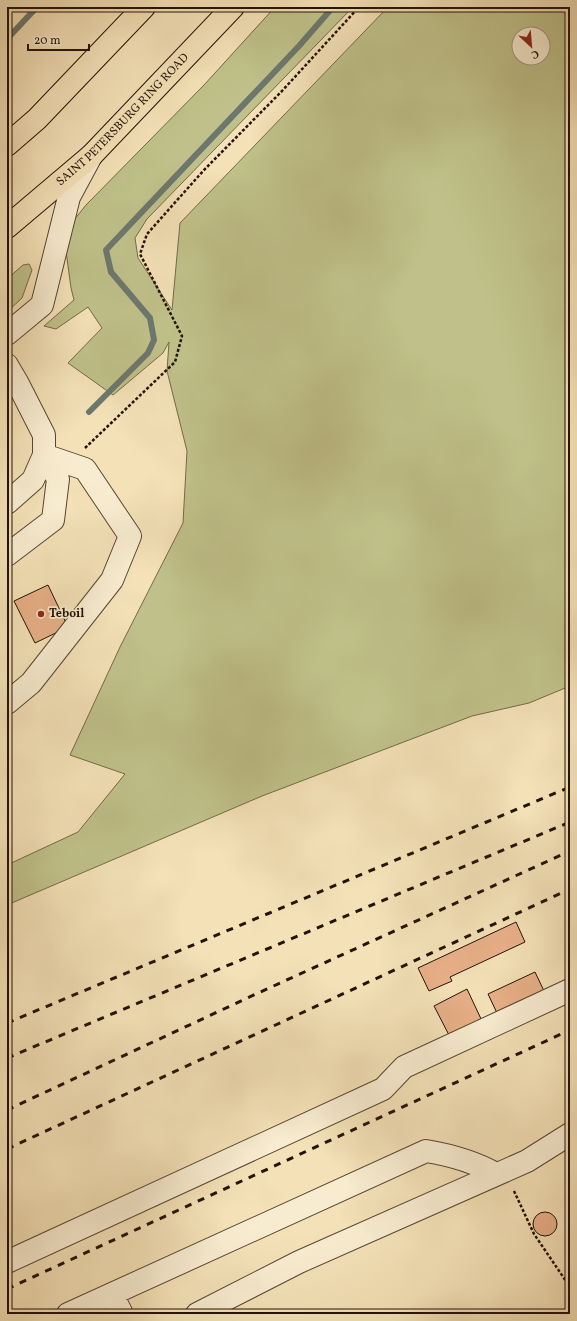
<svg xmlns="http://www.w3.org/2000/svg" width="577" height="1321" font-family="Vollkorn,serif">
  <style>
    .green { fill: #c0c18a; stroke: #726a48; fill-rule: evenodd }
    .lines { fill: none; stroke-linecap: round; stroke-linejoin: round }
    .stream { stroke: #6c786e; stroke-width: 6 }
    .building { fill: #e8b088; stroke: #231206 }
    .minor-casing { stroke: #574632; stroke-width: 24 }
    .highway-casing { stroke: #231206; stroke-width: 24 }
    .path { stroke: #231206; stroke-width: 2.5; stroke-dasharray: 3 2; stroke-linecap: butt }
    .minor { stroke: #f8ecd0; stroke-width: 22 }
    .highway { stroke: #f4e1b7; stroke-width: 22 }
    .rail { stroke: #231206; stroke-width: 3; stroke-dasharray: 7 7; stroke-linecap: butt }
    .poi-dot { fill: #8f2418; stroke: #f8ecd0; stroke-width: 1.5 }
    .labels { text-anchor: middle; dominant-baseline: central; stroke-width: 3.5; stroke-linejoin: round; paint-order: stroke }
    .street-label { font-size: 12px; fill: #231206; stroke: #f8ecd0 }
    .poi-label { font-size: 12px; font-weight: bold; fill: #231206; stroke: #f8ecd0; text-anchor: start }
  </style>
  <rect width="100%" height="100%" fill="#f4e1b7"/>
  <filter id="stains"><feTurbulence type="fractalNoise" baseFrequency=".005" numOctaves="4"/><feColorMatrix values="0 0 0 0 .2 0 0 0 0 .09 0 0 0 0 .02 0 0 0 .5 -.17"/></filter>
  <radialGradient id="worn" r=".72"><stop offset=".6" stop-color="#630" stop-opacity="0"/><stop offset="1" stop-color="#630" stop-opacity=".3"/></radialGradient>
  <path class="green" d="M275 7H353L147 219 135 238 138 258 172 310 180 223 388 7H570V686L529 703 472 716 262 796 7 905V865L78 832 125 774 70 755 120 647 183 523 187 451 167 371 169 342 163 353 113 395 68 363 102 328 88 307 56 329 44 326 74 300 71 288 66 251 70 225 86 205 204 85ZM519 34H543V58H519Z
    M29 264 32 270 22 298 7 312V279L23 265Z"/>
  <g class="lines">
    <path class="stream" d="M7 39 37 7
      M89 412 148 353 154 340 150 318 111 272 106 250 299 46 333 7"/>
  </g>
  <path class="building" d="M48 585 68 627 35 643 14 601Z
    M516 922 525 942 450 977 452 981 429 991 418 968Z
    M535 972 544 991 497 1013 488 994Z
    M467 989 482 1021 450 1037 434 1006Z
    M533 1224a12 12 0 1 1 24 0a12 12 0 1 1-24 0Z"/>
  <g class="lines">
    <g class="minor-casing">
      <path id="minor" d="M7 334 42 305 69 197 91 156
        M7 365 17 382 44 435V455L33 480 7 503
        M7 555 53 520 58 479 44 455
        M7 703 31 683 112 580 130 536 85 469 44 455
        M7 1262 383 1089 404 1067 570 990
        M112 1294 122 1314
        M68 1314 426 1151C450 1155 475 1162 496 1174
        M197 1314 299 1262 527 1161 570 1134"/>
    </g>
    <g class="highway-casing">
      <g id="highway">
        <path d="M7 145 37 119 144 7"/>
        <path id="s1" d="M7 227 91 156 233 7"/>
      </g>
    </g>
    <path class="path" d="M85 448 175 362 182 336 140 254 147 234 204 170 282 91 359 7
      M514 1191 534 1234 570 1287"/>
    <use href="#minor" class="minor"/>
    <use href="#highway" class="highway"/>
    <path class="rail" d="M7 1023 570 787
      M7 1058 570 822
      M7 1110 256 994 570 851
      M7 1149 570 889
      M7 1289 570 1030
      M465 1314 470 1312"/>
  </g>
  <circle class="poi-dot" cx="41" cy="614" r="4"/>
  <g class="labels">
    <g class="street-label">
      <text stroke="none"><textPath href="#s1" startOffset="158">SAINT PETERSBURG RING ROAD</textPath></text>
    </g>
    <g class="poi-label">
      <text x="49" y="614">Teboil</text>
    </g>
  </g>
  <rect width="577" height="1321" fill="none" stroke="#f4e1b7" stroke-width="24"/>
  <rect x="8" y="8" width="561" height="1305" fill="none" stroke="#231206" stroke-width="2"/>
  <rect x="12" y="12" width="553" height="1297" fill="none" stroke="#231206"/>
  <g transform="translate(531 46) rotate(154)"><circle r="19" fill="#f8ecd0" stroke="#a3957f"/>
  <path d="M0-3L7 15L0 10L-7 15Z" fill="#8f2418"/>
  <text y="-6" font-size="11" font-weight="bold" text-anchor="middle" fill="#231206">С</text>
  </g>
  <path d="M28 44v6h61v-6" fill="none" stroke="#231206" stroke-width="2"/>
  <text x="34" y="44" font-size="12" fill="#231206" stroke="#f8ecd0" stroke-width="3" paint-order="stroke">20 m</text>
  <rect width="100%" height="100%" filter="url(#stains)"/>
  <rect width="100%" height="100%" fill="url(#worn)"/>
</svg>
